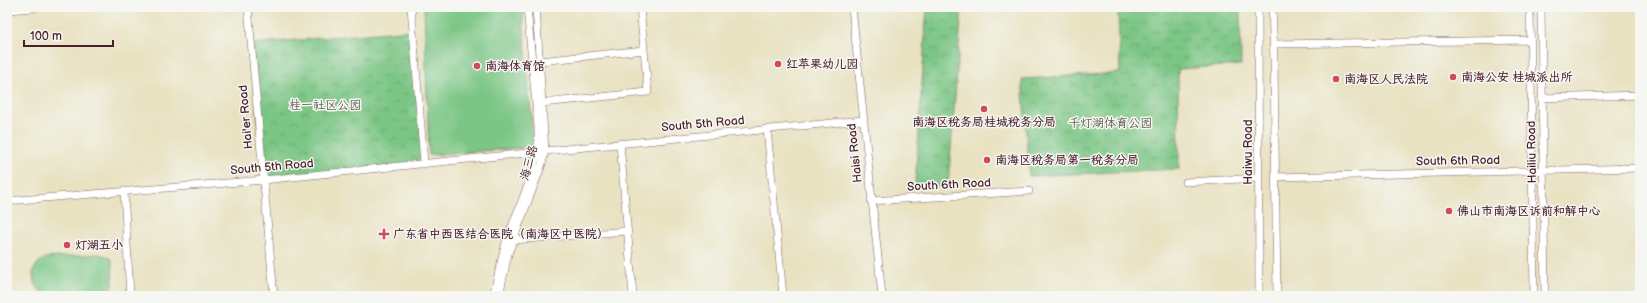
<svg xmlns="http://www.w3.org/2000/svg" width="1647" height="303" font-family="'Balsamiq Sans','LXGW WenKai TC',sans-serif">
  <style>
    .green { fill: #7bc685; stroke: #627258 }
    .park { fill: url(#park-crowns); stroke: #627258 }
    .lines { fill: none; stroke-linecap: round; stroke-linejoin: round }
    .secondary-casing { stroke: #816360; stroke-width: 8 }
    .highway-casing { stroke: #816360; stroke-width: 10 }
    .secondary { stroke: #fff; stroke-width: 7 }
    .highway { stroke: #fff; stroke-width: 9 }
    .poi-dot { fill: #d1495b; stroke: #f6f6f2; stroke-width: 1.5 }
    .labels { text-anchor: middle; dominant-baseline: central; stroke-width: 3; stroke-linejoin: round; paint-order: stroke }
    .poi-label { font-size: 12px; font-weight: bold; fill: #4a1f2b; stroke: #f6f6f2; text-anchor: start }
    .park-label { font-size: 12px; fill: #5b594a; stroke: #f6f6f2 }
    .street-label { font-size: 12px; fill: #4a1f2b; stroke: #f6f6f2 }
  </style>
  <defs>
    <pattern id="park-crowns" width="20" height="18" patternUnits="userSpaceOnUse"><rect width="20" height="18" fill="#7bc685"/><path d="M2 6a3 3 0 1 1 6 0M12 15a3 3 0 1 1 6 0" fill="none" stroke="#67a06d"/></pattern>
  </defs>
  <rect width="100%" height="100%" fill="#f6f6f2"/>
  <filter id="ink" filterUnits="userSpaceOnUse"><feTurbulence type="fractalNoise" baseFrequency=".025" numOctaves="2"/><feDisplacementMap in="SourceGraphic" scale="8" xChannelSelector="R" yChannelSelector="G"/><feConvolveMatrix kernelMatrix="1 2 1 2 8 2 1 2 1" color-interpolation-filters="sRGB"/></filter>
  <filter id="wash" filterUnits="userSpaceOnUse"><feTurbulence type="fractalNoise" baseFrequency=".012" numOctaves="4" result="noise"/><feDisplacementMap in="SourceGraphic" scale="16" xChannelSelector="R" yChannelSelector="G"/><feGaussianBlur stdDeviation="0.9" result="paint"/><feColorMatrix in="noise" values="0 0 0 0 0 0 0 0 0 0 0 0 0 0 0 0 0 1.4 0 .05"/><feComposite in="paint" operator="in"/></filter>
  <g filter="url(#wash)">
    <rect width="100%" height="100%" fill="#e8e2c1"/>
    <path class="green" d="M424 7H522L534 147 429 155Z
      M99 254 106 256 112 260 113 286 109 290 101 293 48 296C30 287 27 266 46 258Z"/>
    <path class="park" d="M927 7H962L948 185 915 187Z
      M1118 7H1240L1241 65 1178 69 1179 169 1029 176 1022 79 1120 73Z
      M412 30 424 163 263 180 251 44Z"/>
  </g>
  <g filter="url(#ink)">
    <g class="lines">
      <g class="secondary-casing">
        <path id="secondary" d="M248 7 274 296
          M411 7 424 163
          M852 7 882 296
          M1258 7 1259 296
          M1272 7 1274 60 1277 296
          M1530 7 1534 296
          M1541 7 1545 296
          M1274 44 1530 40
          M540 61 644 50
          M1542 98 1640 95
          M543 103 648 92 640 7
          M767 129 783 296
          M620 143 633 296
          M545 151 863 120
          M1276 177 1640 168
          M1186 182 1259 178
          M124 191 130 296
          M7 201 263 180 538 152
          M871 201 1029 191
          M513 240 627 231
          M493 296 506 242 528 185 538 152V127L527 7
          M499 296 508 254 542 164 545 151 536 7"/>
      </g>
      <g class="highway-casing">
        <path id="highway" d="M7 9 34 7"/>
      </g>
      <use href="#secondary" class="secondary"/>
      <use href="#highway" class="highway"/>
    </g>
  </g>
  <g class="poi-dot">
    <circle cx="778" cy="64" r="4"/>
    <circle cx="477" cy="66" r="4"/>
    <circle cx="1453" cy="77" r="4"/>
    <circle cx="1336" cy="79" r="4"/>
    <circle cx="984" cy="109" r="4"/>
    <circle cx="987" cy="160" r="4"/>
    <circle cx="1449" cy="211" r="4"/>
    <path d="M382 228h4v4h4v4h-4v4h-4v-4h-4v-4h4z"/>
    <circle cx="67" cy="245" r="4"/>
  </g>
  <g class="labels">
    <g class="poi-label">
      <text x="786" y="64">红苹果幼儿园</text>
      <text x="485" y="66">南海体育馆</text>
      <text x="1461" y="77">南海公安 桂城派出所</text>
      <text x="1344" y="79">南海区人民法院</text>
      <text x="984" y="122" text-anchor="middle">南海区税务局桂城税务分局</text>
      <text x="995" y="160">南海区税务局第一税务分局</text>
      <text x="1457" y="211">佛山市南海区诉前和解中心</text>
      <text x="393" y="234">广东省中西医结合医院（南海区中医院）</text>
      <text x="75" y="245">灯湖五小</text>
    </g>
    <g class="park-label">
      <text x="325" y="105">桂一社区公园</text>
      <text x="1110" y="123">千灯湖体育公园</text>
    </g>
    <g class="street-label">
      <text transform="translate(246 117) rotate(-95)">Hai'er Road</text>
      <text transform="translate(703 124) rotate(-5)">South 5th Road</text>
      <text transform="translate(1248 152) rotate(-90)">Haiwu Road</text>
      <text transform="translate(1532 152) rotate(-91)">Hailiu Road</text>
      <text transform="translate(855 153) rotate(-96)">Haisi Road</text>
      <text transform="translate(1458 161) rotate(-1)">South 6th Road</text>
      <text transform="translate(529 163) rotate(-75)">海三路</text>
      <text transform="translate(272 167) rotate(-5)">South 5th Road</text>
      <text transform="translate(949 185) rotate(-3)">South 6th Road</text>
    </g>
  </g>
  <rect width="1647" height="303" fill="none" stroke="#f6f6f2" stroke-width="24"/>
  <path d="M24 40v6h89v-6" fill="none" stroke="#4a1f2b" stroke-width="2"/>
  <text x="30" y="40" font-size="12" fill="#4a1f2b" stroke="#f6f6f2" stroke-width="3" paint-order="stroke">100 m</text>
</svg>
